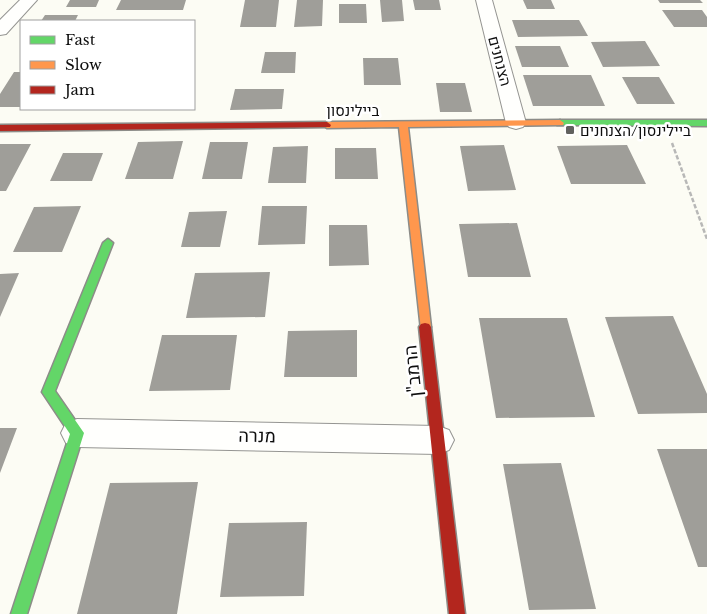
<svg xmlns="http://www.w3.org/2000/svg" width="707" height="614" font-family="'Libre Baskerville',Heebo,serif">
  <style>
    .building { fill: #9f9e99 }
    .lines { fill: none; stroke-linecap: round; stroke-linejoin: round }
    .street-casing { stroke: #959592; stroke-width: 2 }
    .fast-casing { stroke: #8c8c88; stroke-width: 3 }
    .slow-casing { stroke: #8c8c88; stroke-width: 3 }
    .jam-casing { stroke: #8c8c88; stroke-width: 3 }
    .path { stroke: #b8b8b7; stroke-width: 2.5; stroke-dasharray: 4.5 2; stroke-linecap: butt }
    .street { fill: #fffffd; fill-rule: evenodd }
    .fast { fill: #63d668; fill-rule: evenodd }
    .slow { fill: #ff974d; fill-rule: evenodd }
    .jam { fill: #b3261e; fill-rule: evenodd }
    .poi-dot { fill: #61615e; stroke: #fff; stroke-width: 2 }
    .labels { text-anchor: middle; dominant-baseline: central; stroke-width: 5; stroke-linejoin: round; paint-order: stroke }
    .far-street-label { font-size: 15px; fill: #0e0e0e; stroke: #fff }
    .far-poi-label { font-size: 15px; fill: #0e0e0e; stroke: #fff; text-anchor: start }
    .street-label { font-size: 18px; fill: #0e0e0e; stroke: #fff }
  </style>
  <rect width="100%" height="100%" fill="#fcfcf4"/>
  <path class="building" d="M70 0H99L96 7H66Z
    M121 0H186L183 10H116Z
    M245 0H279L276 27H240Z
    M297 0H323L322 26 294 27Z
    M380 0H402L404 21 382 22Z
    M413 0H439L441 10H415Z
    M523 0H551L555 9H527Z
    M658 0H700L703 3H660Z
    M339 4H366L367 23H339Z
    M662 10H702L707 17V27H674Z
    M45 15H78L75 21H41Z
    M512 20H579L588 36 518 37Z
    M645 41 660 66 603 67 591 42Z
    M515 46H560L569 67H522Z
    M265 52H296L295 73H261Z
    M363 58H398L401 85H364Z
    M14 72H21V107H0V94Z
    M523 75H591L605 106H533Z
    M622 77H659L675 104H637Z
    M436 83H465L472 112H440Z
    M235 89H284L282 109 230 110Z
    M183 141 173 179H125L138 142Z
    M210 142H248L242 179H202Z
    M0 144H31L6 191H0Z
    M504 145 516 190 468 191 460 146Z
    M627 145 646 184H571L557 146Z
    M308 146 306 183H268L273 147Z
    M335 148H376L378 179H335Z
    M63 153H103L92 181H50Z
    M81 206 62 252H13L34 207Z
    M262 206H307L305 244 258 245Z
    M227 211 220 247H181L189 212Z
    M517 223 531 277H468L459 224Z
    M329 225H367L369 265 329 266Z
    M270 272 265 317 186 318 195 273Z
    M19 273 0 317V274Z
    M673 316 707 394V413L638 414 605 317Z
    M479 318H567L595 417 496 418Z
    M357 330V377H284L288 331Z
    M162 335H237L230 390 149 391Z
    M0 428H17L0 473Z
    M657 449H707V567H698Z
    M561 463 596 609 529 610 503 464Z
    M198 482 177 614H77L110 483Z
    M307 522 304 596 220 597 229 523Z"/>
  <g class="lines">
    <g class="street-casing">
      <path id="street" d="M20 0H37L6 34 0 35V20Z
        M476 0H492L526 123 523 127 516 129 509 127 506 123Z
        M77 419 438 426 449 430 454 440 449 450 438 454 77 447 66 443 61 433 66 423Z"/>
    </g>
    <g class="fast-casing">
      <path id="fast" d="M560 120H707V126L557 125 556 123Z
        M108 239 113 243 55 391 84 433 27 614H11L70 434 42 392 103 243Z"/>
    </g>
    <g class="slow-casing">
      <path id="slow" d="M560 120 564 123 563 125 408 127 431 327 429 330H421L399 127 327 128 323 125 327 122Z"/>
    </g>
    <g class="jam-casing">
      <path id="jam" d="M327 122 331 125 330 127 0 131V125Z
        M425 323 429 324 431 327 465 614H449L419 327 421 324Z"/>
    </g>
    <path class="path" d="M672 143 707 239"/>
    <use href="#street" class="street"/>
    <use href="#fast" class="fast"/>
    <use href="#slow" class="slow"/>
    <use href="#jam" class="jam"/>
  </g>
  <rect class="poi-dot" x="565" y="125" width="10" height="10" rx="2.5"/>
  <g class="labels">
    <g class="far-street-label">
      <text transform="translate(500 61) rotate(75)">הצנחנים</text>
      <text x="353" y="110">ביילינסון</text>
    </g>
    <g class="far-poi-label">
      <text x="580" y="130">ביילינסון/הצנחנים</text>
    </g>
    <g class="street-label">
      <text transform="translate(413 371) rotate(-96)">הרמב"ן</text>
      <text transform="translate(257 436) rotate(1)">מנרה</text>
    </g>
  </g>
  <rect x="20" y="20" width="175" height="90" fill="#ffffff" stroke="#9f9f9f"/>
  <rect x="30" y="36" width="25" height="8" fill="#63d668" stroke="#9f9f9f"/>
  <text x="65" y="45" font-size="15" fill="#0e0e0e">Fast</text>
  <rect x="30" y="61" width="25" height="8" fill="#ff974d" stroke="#9f9f9f"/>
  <text x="65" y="70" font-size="15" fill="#0e0e0e">Slow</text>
  <rect x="30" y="86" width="25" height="8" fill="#b3261e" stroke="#9f9f9f"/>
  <text x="65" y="95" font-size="15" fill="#0e0e0e">Jam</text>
</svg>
